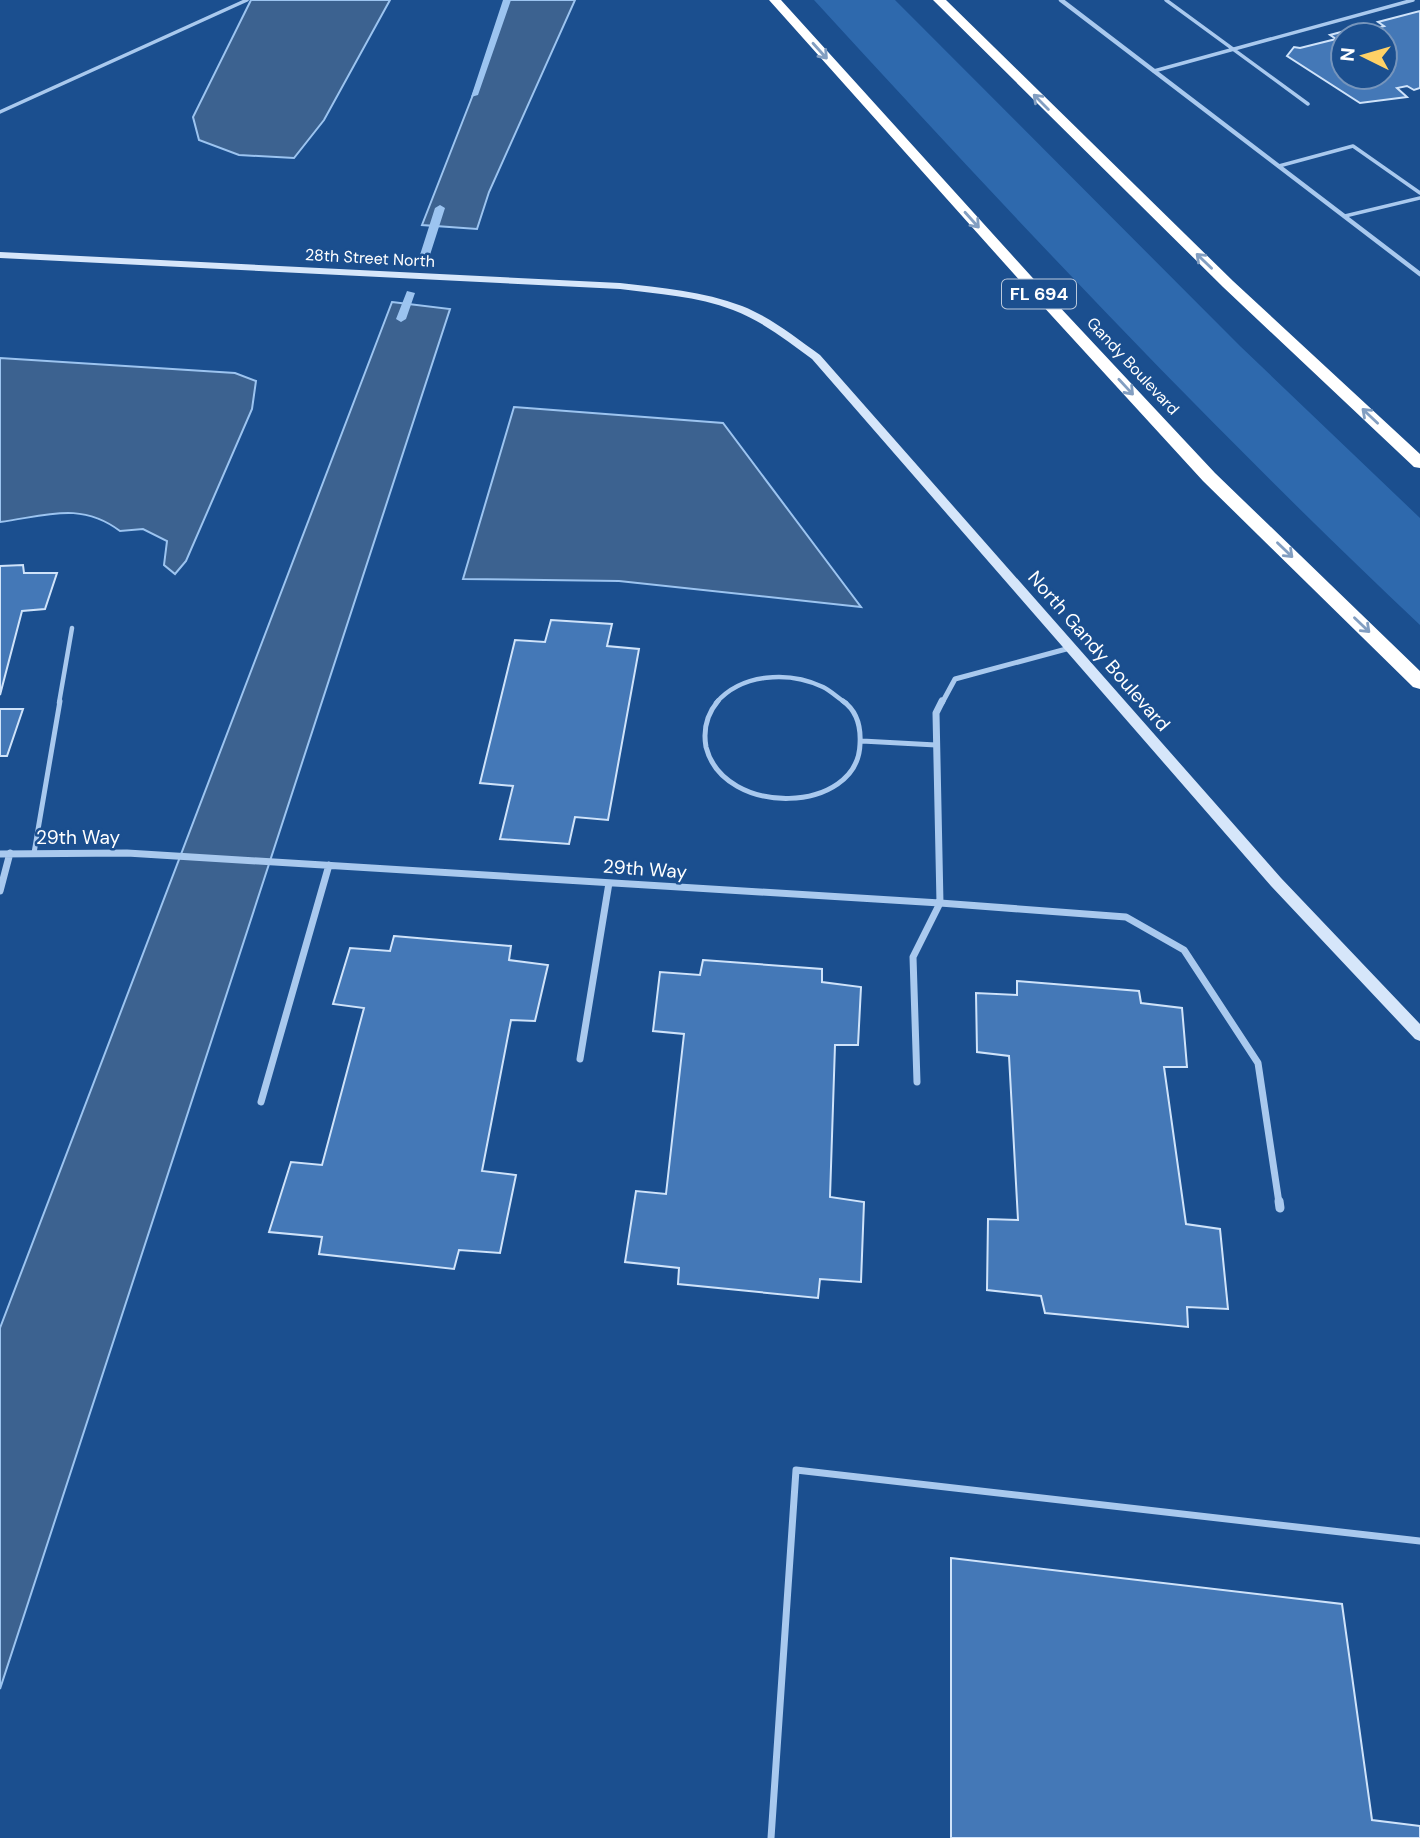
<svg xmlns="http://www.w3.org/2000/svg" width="1420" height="1838" font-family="'DM Sans',sans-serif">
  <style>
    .green { fill: #2e69ad }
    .water { fill: #3c6290; stroke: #9cc4f0; stroke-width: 2 }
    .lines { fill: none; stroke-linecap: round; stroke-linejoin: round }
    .stream { fill: #9cc4f0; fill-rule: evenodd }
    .building { fill: #4478b7; stroke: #cfe3fa; stroke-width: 2; fill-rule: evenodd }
    .lane-far3 { stroke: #a9c9ee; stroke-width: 3.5 }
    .lane-far2 { stroke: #a9c9ee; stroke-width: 4.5 }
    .lane-far1 { stroke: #a9c9ee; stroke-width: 5 }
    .lane { stroke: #a9c9ee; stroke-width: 7 }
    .street-far3 { stroke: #a9c9ee; stroke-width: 4.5 }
    .street-far2 { stroke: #a9c9ee; stroke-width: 5 }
    .street-far1 { stroke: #a9c9ee; stroke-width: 7 }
    .street { stroke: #a9c9ee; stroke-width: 9 }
    .secondary { fill: #d6e6fa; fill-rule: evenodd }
    .highway { fill: #fff; fill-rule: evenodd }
    .oneway { stroke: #829ec1 }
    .labels { text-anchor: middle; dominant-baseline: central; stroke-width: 5; stroke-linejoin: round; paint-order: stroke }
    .far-street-label { font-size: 16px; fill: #fff; stroke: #1b4f8f }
    .shield { fill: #1b4f8f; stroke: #bbcadd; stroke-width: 2 }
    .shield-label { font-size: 18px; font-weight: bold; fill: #fff }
    .street-label { font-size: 19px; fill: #fff; stroke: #1b4f8f }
  </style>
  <rect width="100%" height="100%" fill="#1b4f8f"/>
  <path class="green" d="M814 0H895L1240 346 1420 518V625C1209 426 1010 214 814 0Z"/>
  <path class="water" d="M251 0H390L324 120 294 158 239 155 199 140 193 117Z
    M505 0H575L489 192 477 229 422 225 494 41Z
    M392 302 450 309 0 1689V1328Z
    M0 358 235 373 256 381 252 409 186 561 175 574 164 565 167 541 143 529 120 531C80 501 46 516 0 522Z
    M514 407 723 423 861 607 619 581 463 579Z"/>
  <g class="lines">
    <path class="stream" d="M503 0H511L478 95 471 97Z
      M440 205 445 208 429 258 421 260 419 258 435 208Z
      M407 291 415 293 406 319 401 322 396 319Z"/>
  </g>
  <path class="building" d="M1420 11V88L1414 90 1407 86 1397 88 1407 97 1360 103 1287 56 1294 47 1300 48 1336 39 1330 35 1352 29 1358 33 1384 26 1378 22ZM1343 35H1385V77H1343Z
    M23 565 24 573H57L45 609 22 611 0 695V566Z
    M551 620 612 624 607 646 639 649 608 820 575 817 569 844 500 839 513 786 480 783 515 640 545 642Z
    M0 709H23L7 756H0Z
    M394 936 511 946 509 960 548 965 535 1021 511 1020 482 1171 516 1175 500 1253 459 1250 454 1269 319 1254 322 1237 269 1232 291 1162 322 1165 364 1008 333 1004 350 948 390 951Z
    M703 960 822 969V982L861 987 858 1045H835L830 1197 864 1202 861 1282 820 1279 818 1298 678 1284 679 1268 625 1262 636 1191 666 1194 684 1034 653 1031 660 972 700 975Z
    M1017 981 1139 991 1141 1003 1182 1008 1187 1067H1164L1186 1224 1220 1229 1228 1309 1187 1307 1188 1327 1045 1313 1041 1296 987 1290 988 1219 1018 1220 1009 1056 977 1052 976 993 1017 995Z
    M951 1558 1342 1604 1372 1820 1420 1826V1838H951Z"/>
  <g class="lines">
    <path class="lane-far3" d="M1166 0 1308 104
      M1154 71 1413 0
      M0 112 247 0
      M1279 166 1353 146 1420 193
      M1345 216 1420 198"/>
    <path class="lane-far2" d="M59 703 72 628
      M716 703C742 673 789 671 823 687 831 691 838 698 846 703"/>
    <path class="lane-far1" d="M718 701C707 714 703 730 706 747 724 818 858 814 860 744 861 728 857 711 843 701
      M862 741 936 745
      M34 853 60 701"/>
    <path class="lane" d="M771 1838 796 1470 1420 1541"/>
    <path class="street-far3" d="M1061 0 1420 274"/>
    <path class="street-far2" d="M942 703 955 679 1070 648"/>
    <path class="street-far1" d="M0 854 127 853 940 903 936 713 942 701
      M0 891 10 853
      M580 1059 609 883
      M917 1082 913 957 940 903 1126 917 1184 950 1258 1063 1279 1203
      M261 1102 329 865"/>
    <path class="street" d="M1279 1201 1280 1208"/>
    <path class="secondary" d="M0 252 620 283C661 288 703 291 742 306 770 317 795 337 820 355L1281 878 1420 1024V1041L1415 1039 1271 886 812 359C788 341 762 321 733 310 697 296 658 294 620 289L0 258Z"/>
    <path class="highway" d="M769 0H781L1040 286 1215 473 1420 671V689L1413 687 1203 481 1030 292Z
      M933 0H946L1233 281 1420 454V468L1414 467 1223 287Z"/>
  </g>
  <defs><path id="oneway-shaft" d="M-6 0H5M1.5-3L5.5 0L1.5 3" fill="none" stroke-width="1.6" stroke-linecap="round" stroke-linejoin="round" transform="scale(1.75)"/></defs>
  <g class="oneway">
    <use href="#oneway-shaft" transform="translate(820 51) rotate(48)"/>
    <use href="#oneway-shaft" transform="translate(1041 102) rotate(-135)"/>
    <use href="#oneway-shaft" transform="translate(972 220) rotate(48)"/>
    <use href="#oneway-shaft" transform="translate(1204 261) rotate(-136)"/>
    <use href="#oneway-shaft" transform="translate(1126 387) rotate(47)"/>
    <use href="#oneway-shaft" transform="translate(1370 416) rotate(-137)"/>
    <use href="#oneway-shaft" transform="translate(1285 550) rotate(44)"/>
    <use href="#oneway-shaft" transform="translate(1362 625) rotate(44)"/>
  </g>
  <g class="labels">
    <g class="far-street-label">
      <text transform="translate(370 258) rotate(3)">28th Street North</text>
      <text transform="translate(1133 366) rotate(47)">Gandy Boulevard</text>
    </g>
    <rect class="shield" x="1002" y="279.5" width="74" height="29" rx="5"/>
    <g class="shield-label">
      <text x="1039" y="294">FL 694</text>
    </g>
    <g class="street-label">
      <text transform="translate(1099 651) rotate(49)">North Gandy Boulevard</text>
      <text x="78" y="837">29th Way</text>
      <text transform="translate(645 869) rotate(4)">29th Way</text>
    </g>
  </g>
  <g transform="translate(1364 56) rotate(275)"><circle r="33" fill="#1b4f8f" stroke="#7695bc" stroke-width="2"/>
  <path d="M0-5L12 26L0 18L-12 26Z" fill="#ffd166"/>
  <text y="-10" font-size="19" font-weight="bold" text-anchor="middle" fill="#ffffff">N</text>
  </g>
</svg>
